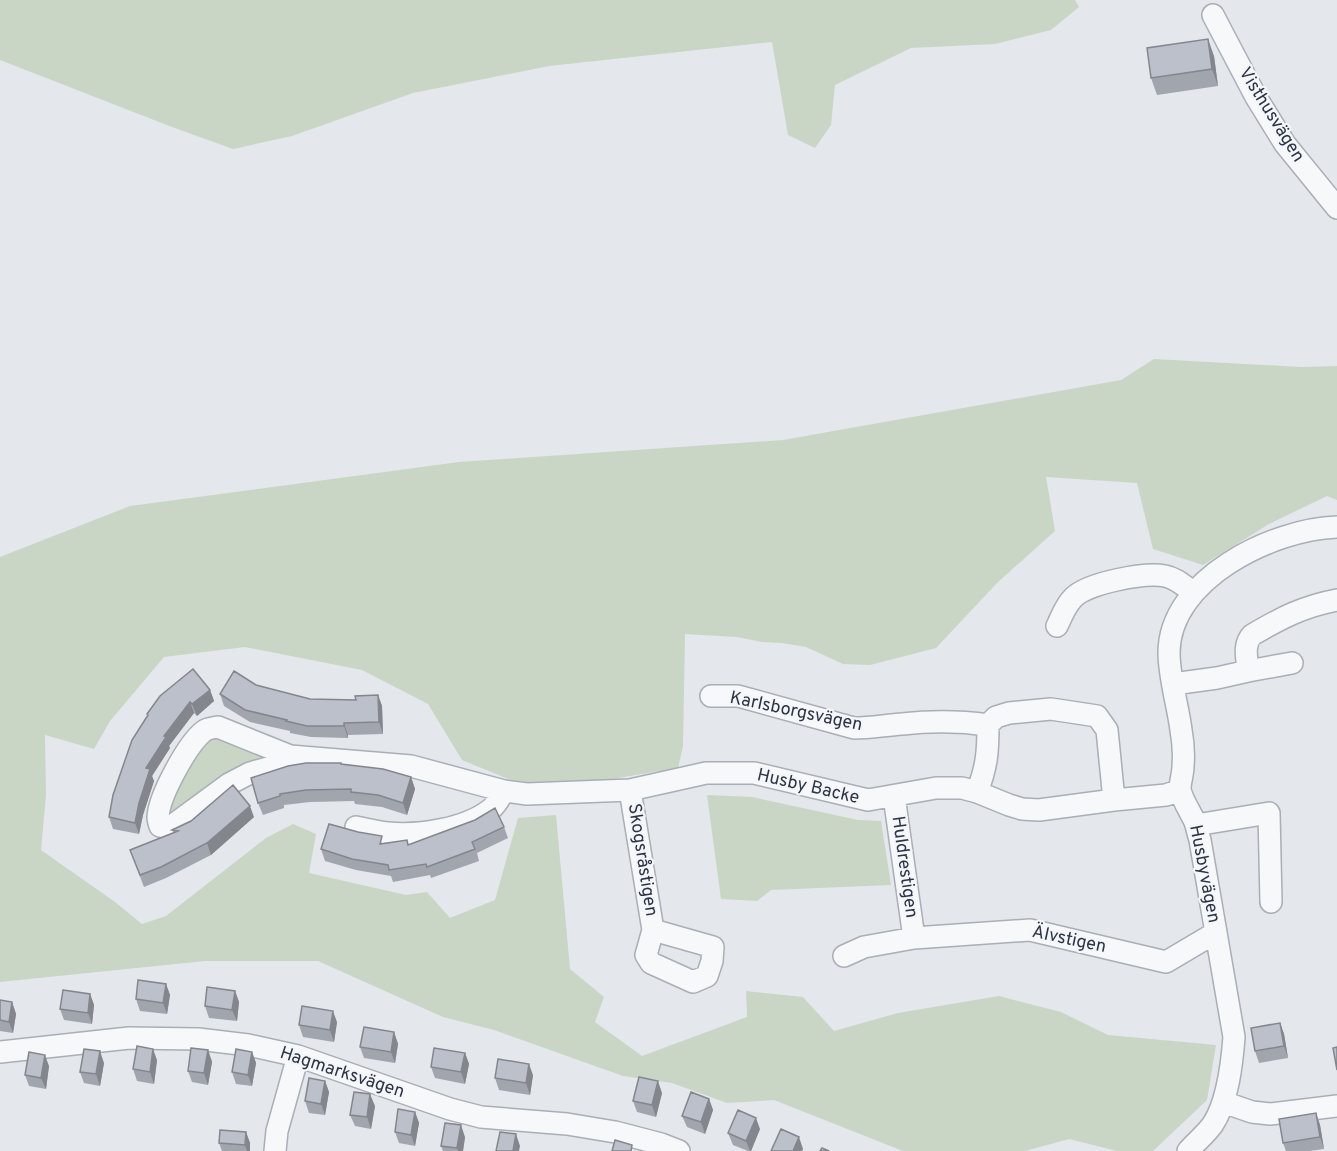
<svg xmlns="http://www.w3.org/2000/svg" width="1337" height="1151" font-family="Overpass,sans-serif">
  <style>
    .green { fill: #c9d6c5 }
    .lines { fill: none; stroke-linecap: round; stroke-linejoin: round }
    .minor-casing { stroke: #a9aeb7; stroke-width: 24 }
    .minor { stroke: #f7f8fa; stroke-width: 21 }
    .wall { fill: #a1a5ae }
    .shaded-wall { fill: #83868d }
    .building { fill: #bbc0ca; stroke: #83868d; stroke-width: 1.5 }
    .labels { text-anchor: middle; dominant-baseline: central; stroke-width: 4.5; stroke-linejoin: round; paint-order: stroke }
    .street-label { font-size: 18px; fill: #2b3445; stroke: #f4f6f9 }
  </style>
  <rect width="100%" height="100%" fill="#e4e7ec"/>
  <path class="green" d="M0 0H1075L1079 7 1051 30 995 44 911 48 835 85 831 125 815 148 788 135 772 42 549 66 413 93 292 136 233 149 172 127 0 60Z
    M1154 359 1301 367 1337 366V500L1327 496 1269 524 1203 565 1153 549 1137 483 1046 477 1055 531 998 582 936 648 870 665 843 664 806 647 782 643 762 642 737 637 685 634 683 746 678 768 612 779 523 785 462 760 428 704 362 670 245 647 164 657 110 721 94 749 45 735 46 795 41 850 115 902 142 924 166 916 266 838 293 824 316 834 309 873 406 895 427 892 450 918 495 900 518 818 556 815 570 969 604 997 595 1022 642 1056 747 1017 746 991 803 997 834 1031 898 1013 999 996 1061 1012 1108 1035 1216 1045 1207 1100 1153 1151H1117L1069 1139 1025 1151H903L774 1100 727 1103 672 1083 623 1076 494 1030 443 1017 318 961H205L0 982V557L130 506 459 462 783 440 1121 380Z
    M212 735 266 754V758L178 817 167 815 186 766Z
    M707 795 752 797 858 820 881 821 891 885 771 890 757 901 721 899Z"/>
  <g class="lines">
    <g class="minor-casing">
      <path id="minor" d="M1213 15 1256 97 1285 144 1337 208
        M1057 626C1062 616 1065 606 1073 598 1087 583 1145 572 1165 576 1176 578 1184 586 1193 592
        M1248 671 1292 663
        M1173 684 1217 678 1248 671C1247 658 1243 645 1252 635 1281 618 1304 606 1337 600
        M711 696H738L854 728C871 728 886 725 902 724 930 721 960 721 988 725
        M290 756 271 767 250 773 229 784 169 828 160 826C159 823 158 820 158 817 159 796 188 743 204 731 208 728 213 728 218 727L290 756 411 766 504 791 527 794 630 790 706 773H754L868 800 936 788H962L977 792 1009 805 1022 809 1039 810 1114 800 1166 795 1180 790
        M630 790 653 930 646 955 651 963 693 982 707 976 712 961 713 947 653 930
        M977 792C987 766 988 752 988 725L996 717 1009 713 1051 709 1097 716 1107 730 1114 800
        M894 796 914 938
        M1196 825 1269 813 1271 902
        M356 827C367 829 378 832 388 833 419 836 466 829 491 809 497 804 500 797 504 791
        M844 956 864 947 914 938 1030 930 1166 962 1215 933
        M0 1052 129 1038 198 1039 248 1045 298 1056 450 1109 481 1117 567 1124 615 1132 661 1144 679 1151
        M1223 1102 1252 1112 1270 1114 1337 1106
        M275 1151 277 1131 298 1056
        M1188 1151C1196 1142 1207 1133 1213 1124 1228 1101 1232 1063 1234 1037L1200 840C1198 834 1197 828 1195 822 1191 813 1181 798 1180 789 1180 782 1183 774 1183 766 1184 755 1183 741 1181 730 1178 706 1169 677 1169 653 1169 579 1273 529 1337 527"/>
    </g>
    <use href="#minor" class="minor"/>
  </g>
  <path class="wall" d="M1214 56 1218 86 1157 95 1151 78Z
    M256 685 310 699 356 700 378 695 382 706 383 734 348 735V738L311 737 290 733V731L250 722 224 706 220 694Z
    M210 690 214 701 197 716 194 713 169 746 170 748 152 776 154 781 143 815 139 834 113 829 109 817 148 716 147 714Z
    M342 764 411 777 415 789 407 815 382 807 355 804 354 801 310 802 284 805V808L263 815 258 803Z
    M254 817 211 855 166 878 144 887 130 850 174 833 172 830Z
    M504 827 508 838 477 853 479 861 431 878 430 875 393 882 391 876 356 870 325 861 321 849 358 832 384 844 409 845Z
    M166 984 170 995 167 1014 140 1011 136 999Z
    M235 991 239 1002 237 1021 209 1018 205 1006Z
    M90 994 94 1005 92 1024 64 1020 60 1009Z
    M0 1000 12 1002 16 1014 13 1033 0 1031Z
    M337 1022 334 1042 303 1037 299 1025Z
    M1280 1023 1284 1034 1288 1058 1259 1063 1255 1051Z
    M394 1032 398 1044 395 1063 364 1058 360 1047Z
    M208 1050 212 1062 208 1085 192 1082 188 1071Z
    M252 1052 256 1063 252 1086 236 1084 232 1072Z
    M465 1053 469 1064 465 1084 435 1078 431 1067Z
    M157 1060 154 1084 137 1081 133 1069Z
    M104 1063 100 1086 84 1083 80 1072Z
    M49 1066 46 1089 29 1086 25 1075Z
    M533 1075 530 1095 499 1090 495 1078Z
    M325 1081 329 1092 325 1115 309 1113 305 1101Z
    M662 1093 656 1117 637 1112 633 1101Z
    M709 1099 713 1110 705 1134 687 1127 682 1116Z
    M375 1106 371 1129 355 1126 350 1115Z
    M415 1112 419 1123 415 1146 399 1143 395 1132Z
    M1316 1113 1320 1125 1324 1149 1309 1151H1286L1283 1143Z
    M760 1129 751 1151H748L733 1145 728 1133Z
    M246 1132 250 1143V1151H222L219 1143Z
    M465 1137 463 1151H443L441 1146Z"/>
  <path class="shaded-wall" d="M1208 39 1214 56 1218 86 1212 69Z
    M210 690 214 701 197 716 192 704Z
    M378 695 382 706 383 734 379 722Z
    M190 702 194 713 169 746 170 748 152 776 154 781 143 815 139 834 135 823 146 768 164 736Z
    M344 723 348 735V738L344 726Z
    M411 777 415 789 407 815 403 803Z
    M250 806 254 817 211 855 207 843Z
    M166 984 170 995 167 1014 163 1003Z
    M235 991 239 1002 237 1021 232 1010Z
    M90 994 94 1005 92 1024 88 1013Z
    M12 1002 16 1014 13 1033 9 1022Z
    M333 1011 337 1022 334 1042 330 1030Z
    M1280 1023 1284 1034 1288 1058 1284 1046Z
    M394 1032 398 1044 395 1063 391 1052Z
    M153 1049 157 1060 154 1084 150 1072Z
    M208 1050 212 1062 208 1085 204 1073Z
    M100 1051 104 1063 100 1086 96 1074Z
    M252 1052 256 1063 252 1086 248 1075Z
    M465 1053 469 1064 465 1084 461 1072Z
    M45 1055 49 1066 46 1089 41 1078Z
    M529 1064 533 1075 530 1095 526 1083Z
    M325 1081 329 1092 325 1115 321 1104Z
    M658 1081 662 1093 656 1117 652 1105Z
    M370 1094 375 1106 371 1129 367 1117Z
    M709 1099 713 1110 705 1134 701 1122Z
    M415 1112 419 1123 415 1146 411 1135Z
    M1316 1113 1320 1125 1324 1149 1320 1137Z
    M756 1118 760 1129 751 1151H750L746 1141Z
    M461 1125 465 1137 463 1151H458L457 1148Z
    M246 1132 250 1143V1151H247L245 1145Z
    M516 1134 520 1146 519 1151H513Z
    M799 1137 803 1149 802 1151H793Z"/>
  <path class="building" d="M1208 39 1212 69 1151 78 1147 48Z
    M193 669 210 690 192 704 190 702 164 736 166 737 146 768 150 769 139 803 135 823 109 817 113 795 132 740 148 715 147 714 160 696Z
    M234 671 256 685 310 699 356 700 355 696 378 695 379 722 344 723V726H307L286 721 287 720 245 710 220 694Z
    M306 763H341V764L383 769 411 777 403 803 378 795 351 792V789L306 790 280 794V796L258 803 251 778 288 766Z
    M233 785 250 806 207 843 161 867 140 875 130 850 178 831 172 830 191 821Z
    M495 808 504 827 472 842 475 849 427 867 426 864 389 870 388 865 352 859 321 849 329 824 358 832 382 836 380 844 407 840 408 845 475 820Z
    M138 980 166 984 163 1003 136 999Z
    M207 987 235 991 232 1010 205 1006Z
    M63 990 90 994 88 1013 60 1009Z
    M0 1000 12 1002 9 1022 0 1020Z
    M302 1006 333 1011 330 1030 299 1025Z
    M1280 1023 1284 1046 1255 1051 1251 1028Z
    M364 1027 394 1032 391 1052 360 1047Z
    M137 1046 153 1049 150 1072 133 1069Z
    M1337 1047V1070L1333 1048Z
    M191 1048 208 1050 204 1073 188 1071Z
    M434 1048 465 1053 461 1072 431 1067Z
    M84 1049 100 1051 96 1074 80 1072Z
    M236 1049 252 1052 248 1075 232 1072Z
    M29 1052 45 1055 41 1078 25 1075Z
    M498 1059 529 1064 526 1083 495 1078Z
    M639 1077 658 1081 652 1105 633 1101Z
    M309 1078 325 1081 321 1104 305 1101Z
    M354 1092 370 1094 367 1117 350 1115Z
    M691 1092 709 1099 701 1122 682 1116Z
    M398 1109 415 1112 411 1135 395 1132Z
    M738 1110 756 1118 746 1141 728 1133Z
    M1316 1113 1320 1137 1283 1143 1279 1119Z
    M445 1123 461 1125 457 1148 441 1146Z
    M781 1129 799 1137 793 1151H771Z
    M220 1130 246 1132 245 1145 219 1143Z
    M500 1132 516 1134 513 1151H496Z
    M615 1140 632 1145 631 1151H612Z
    M822 1148 829 1151H820Z"/>
  <g class="labels">
    <g class="street-label">
      <text transform="translate(1271 115) rotate(58)">Visthusvägen</text>
      <text transform="translate(796 712) rotate(12)">Karlsborgsvägen</text>
      <text transform="translate(808 787) rotate(13)">Husby Backe</text>
      <text transform="translate(642 860) rotate(81)">Skogsråstigen</text>
      <text transform="translate(904 867) rotate(82)">Huldrestigen</text>
      <text transform="translate(1204 874) rotate(79)">Husbyvägen</text>
      <text transform="translate(1069 940) rotate(12)">Älvstigen</text>
      <text transform="translate(342 1073) rotate(18)">Hagmarksvägen</text>
    </g>
  </g>
</svg>
